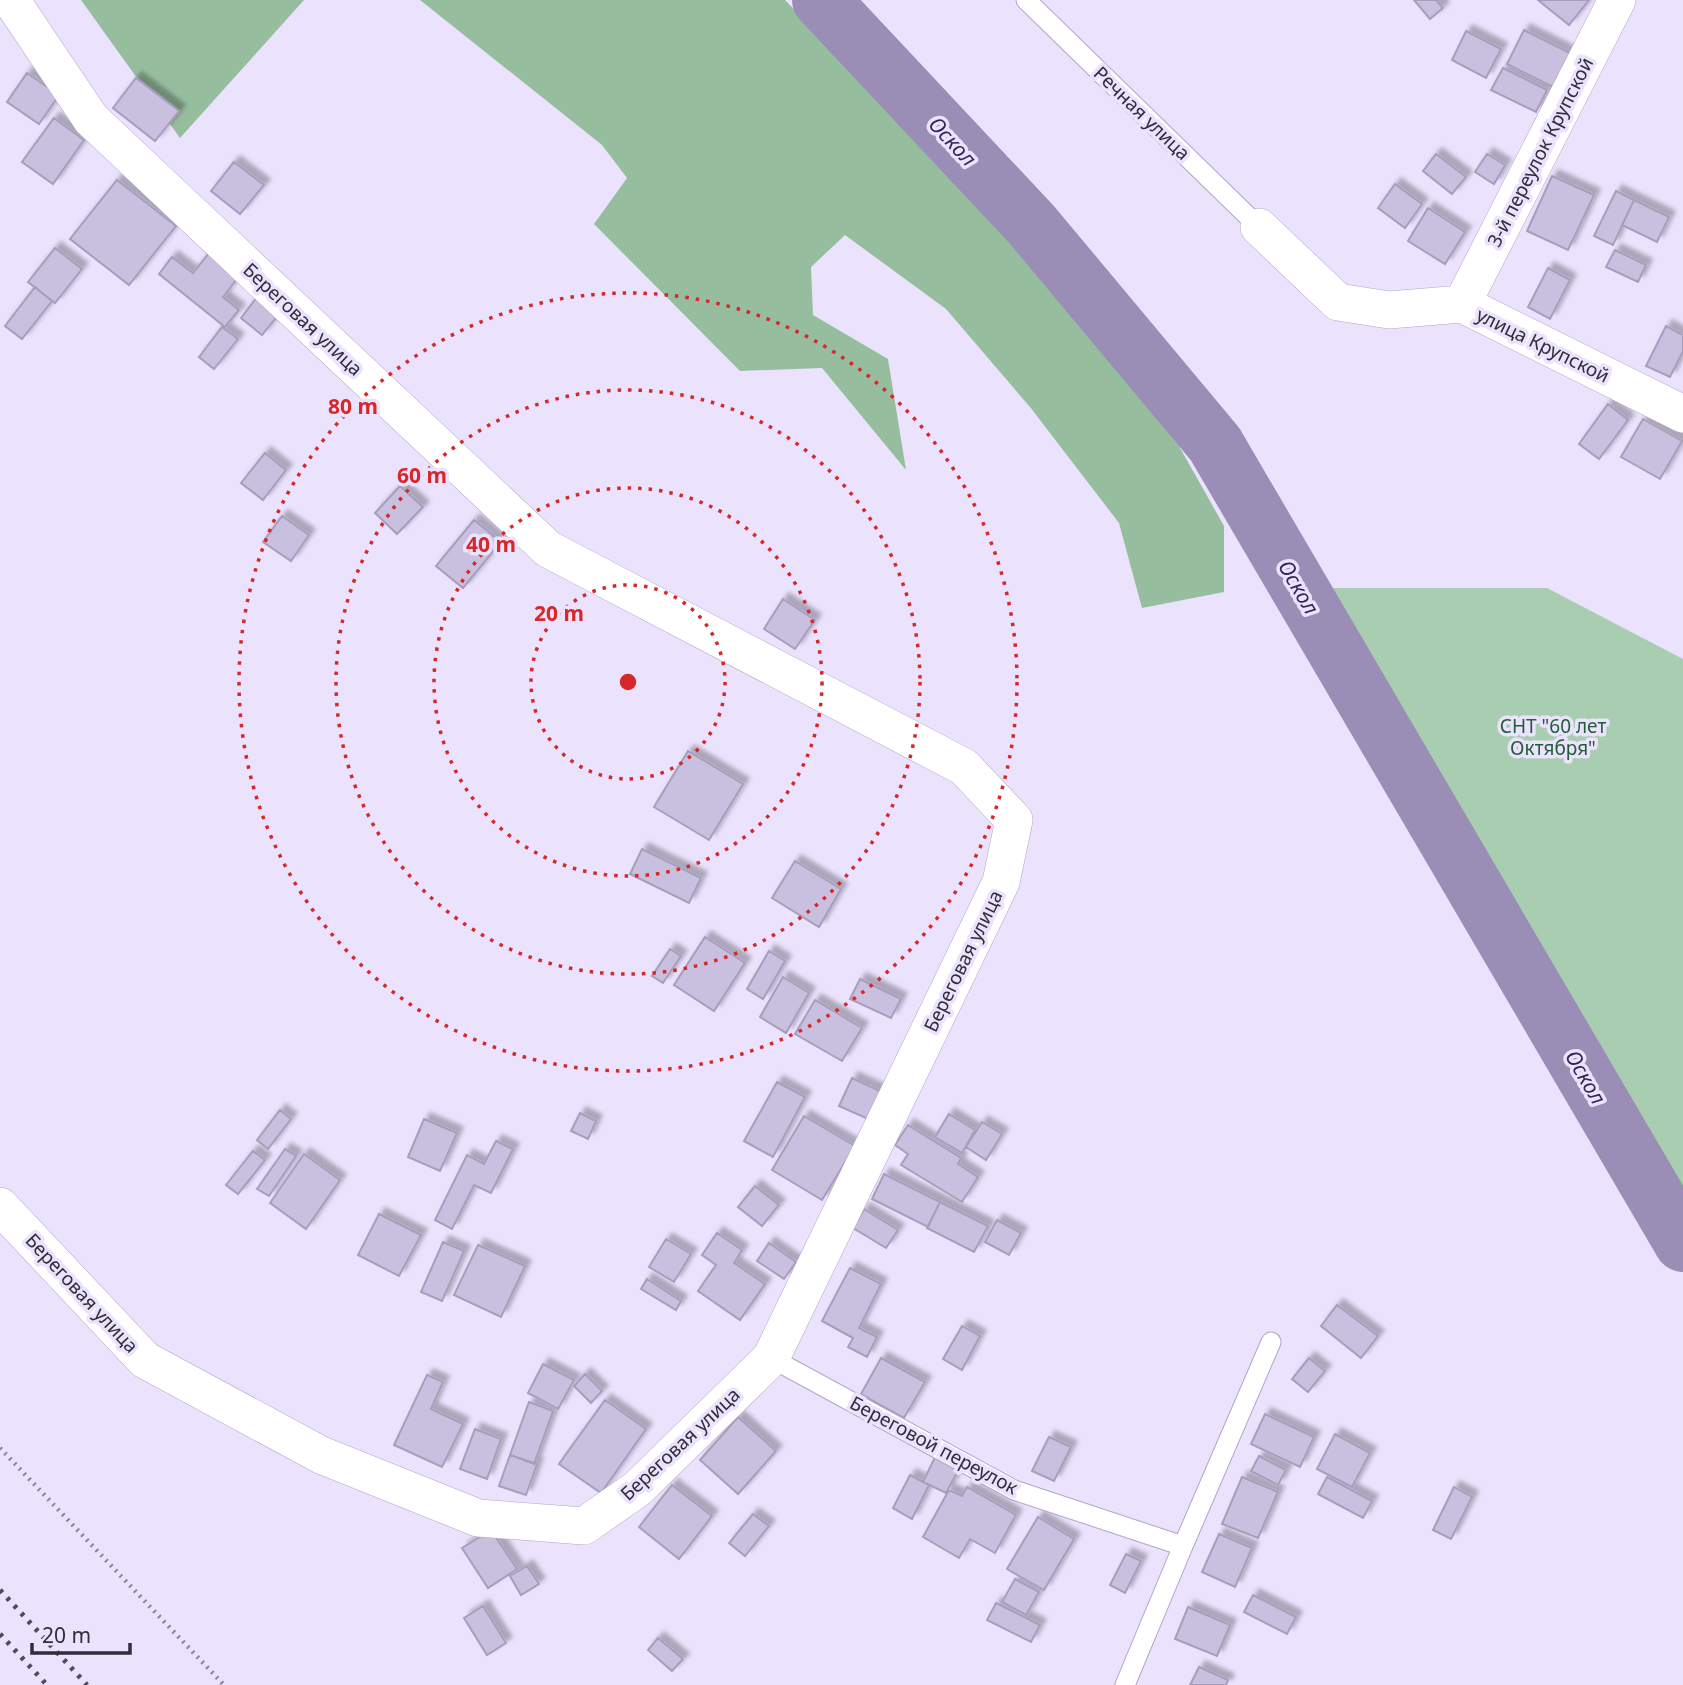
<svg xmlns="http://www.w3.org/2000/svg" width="1683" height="1685" font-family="'Noto Sans',sans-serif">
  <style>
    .green { fill: #a9cdb1 }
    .forest { fill: #97bd9f }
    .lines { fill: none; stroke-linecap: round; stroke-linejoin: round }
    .river { stroke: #9a8eb6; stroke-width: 58 }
    .building { fill: #c9c0e0; stroke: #a79dbc; stroke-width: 2; filter: url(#shadow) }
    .lane-casing { stroke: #afa6c5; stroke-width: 21 }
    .street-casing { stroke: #afa6c5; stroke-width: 38 }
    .path { stroke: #8b8599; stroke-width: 4.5; stroke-dasharray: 2 5; stroke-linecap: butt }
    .lane { stroke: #fff; stroke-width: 19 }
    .street { stroke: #fff; stroke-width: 37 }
    .rail { stroke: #504b5a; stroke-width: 5; stroke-dasharray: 3.5 7; stroke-linecap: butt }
    .ring { fill: none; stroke: #d62828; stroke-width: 3.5; stroke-dasharray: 3.5 7 }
    .labels { text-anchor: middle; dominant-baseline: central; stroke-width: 7; stroke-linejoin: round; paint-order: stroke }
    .street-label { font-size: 19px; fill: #312d3a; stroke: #ebe3fe }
    .park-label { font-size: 19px; fill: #235d35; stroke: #ebe3fe }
    .water-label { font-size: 21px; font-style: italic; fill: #372356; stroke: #ebe3fe }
    .centre { fill: #d62828; stroke: #ebe3fe; stroke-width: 3.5 }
    .ring-label { font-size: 21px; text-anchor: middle; font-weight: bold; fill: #d62828; stroke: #ebe3fe; stroke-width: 7; stroke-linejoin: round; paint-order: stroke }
  </style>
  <defs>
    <filter id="shadow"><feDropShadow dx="6" dy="-6" stdDeviation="2" flood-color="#0004"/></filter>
  </defs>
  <rect width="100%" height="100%" fill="#ebe3fe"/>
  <path class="green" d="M1319 588H1547L1683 659V1228Z"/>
  <path class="forest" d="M81 0H304L180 138Z
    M420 0H785L1011 235 1179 446 1224 526V592L1142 608 1119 523 1030 407 946 309 845 235 811 267 813 315 888 359 906 470 822 368 740 371 594 224 627 178 602 145Z"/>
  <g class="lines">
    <path class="river" d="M821 0 1032 225 1215 444 1683 1243"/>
  </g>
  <path class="building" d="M1414 0H1436L1443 8 1430 19Z
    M1538 0H1589L1569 25Z
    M1524 30 1570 53 1553 87 1507 64Z
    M1466 31 1501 49 1486 78 1452 60Z
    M1503 68 1547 90 1536 112 1491 90Z
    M27 73 59 95 39 124 7 102Z
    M136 78 179 111 155 141 113 108Z
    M54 118 84 140 53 184 22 162Z
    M1436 154 1466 177 1452 194 1423 171Z
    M1487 154 1505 165 1494 184 1475 172Z
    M234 162 264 185 240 214 211 191Z
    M1552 176 1594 195 1568 250 1527 231Z
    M117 180 176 226 129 285 70 239Z
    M1395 184 1422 204 1405 228 1378 208Z
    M1616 191 1634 200 1613 245 1594 236Z
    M1634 200 1669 217 1657 242 1622 225Z
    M1428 208 1465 232 1445 264 1408 241Z
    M55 248 82 269 55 303 28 282Z
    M213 248 243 271 223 297 239 310 225 327 159 274 172 257 193 273Z
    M1615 250 1646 265 1638 282 1606 267Z
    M1548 268 1570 280 1550 319 1528 307Z
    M35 287 52 301 22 339 5 326Z
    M264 288 286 305 262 335 241 318Z
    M1666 326 1683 335V351L1670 377 1646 366Z
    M222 327 238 339 214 369 199 357Z
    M1608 404 1628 420 1599 459 1579 444Z
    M1643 419 1682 441 1660 479 1621 457Z
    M265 453 286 470 263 500 241 483Z
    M400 486 423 507 397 534 375 513Z
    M282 516 309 535 291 561 263 542Z
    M474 520 501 542 463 588 436 566Z
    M783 599 815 620 795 649 764 629Z
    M688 751 743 784 709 840 654 807Z
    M642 849 701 878 689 903 630 874Z
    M795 861 841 889 819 927 772 898Z
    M705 937 745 963 714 1011 674 985Z
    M670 949 681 956 663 983 652 976Z
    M769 951 785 961 763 999 747 989Z
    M783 977 809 993 786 1033 760 1017Z
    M860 979 901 999 891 1018 850 999Z
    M815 1000 862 1028 842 1061 795 1034Z
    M852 1078 880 1091 868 1119 839 1106Z
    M777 1082 805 1097 773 1157 744 1141Z
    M280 1110 291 1119 268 1149 257 1140Z
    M580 1113 596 1121 588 1139 571 1131Z
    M949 1114 975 1130 962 1153 935 1137Z
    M804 1116 855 1146 822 1200 772 1170Z
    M424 1119 457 1133 440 1171 408 1157Z
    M982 1122 1002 1134 986 1160 966 1147Z
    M908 1125 961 1158 958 1164 978 1177 962 1202 901 1165 908 1154 895 1145Z
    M496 1141 513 1149 491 1193 474 1185 452 1229 435 1220 467 1155 484 1164Z
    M285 1149 296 1156 269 1196 257 1189Z
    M253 1151 265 1160 238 1194 226 1185Z
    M304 1154 340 1180 306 1229 270 1203Z
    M884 1174 940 1202 928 1227 872 1199Z
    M755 1186 779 1205 762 1226 738 1207Z
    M940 1202 988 1226 974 1252 927 1228Z
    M864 1209 898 1230 886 1248 853 1228Z
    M379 1214 421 1235 399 1276 358 1255Z
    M997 1220 1021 1233 1009 1255 985 1242Z
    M717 1233 742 1250 734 1263 765 1284 740 1320 698 1291 716 1265 702 1255Z
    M666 1239 691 1254 674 1282 649 1267Z
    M443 1242 464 1251 442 1301 421 1292Z
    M769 1243 796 1262 784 1279 757 1261Z
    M478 1245 525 1266 501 1317 454 1295Z
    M850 1268 881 1284 859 1328 877 1337 867 1357 848 1347 853 1338 822 1321Z
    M647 1279 681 1301 676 1310 641 1289Z
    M1337 1305 1378 1336 1361 1358 1321 1326Z
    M962 1326 980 1336 962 1370 943 1359Z
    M881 1358 925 1382 904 1418 861 1394Z
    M1309 1358 1325 1371 1308 1392 1292 1379Z
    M543 1364 574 1380 558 1409 528 1393Z
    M585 1374 602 1391 591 1403 574 1386Z
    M427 1375 443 1382 431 1409 463 1424 442 1467 394 1445Z
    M605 1400 646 1429 601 1493 559 1464Z
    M529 1402 553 1411 534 1464 510 1455Z
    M1265 1414 1314 1437 1300 1467 1251 1444Z
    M738 1417 776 1451 738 1494 700 1460Z
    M475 1429 501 1439 487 1479 460 1469Z
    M1335 1434 1370 1453 1352 1487 1317 1469Z
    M1049 1437 1071 1447 1054 1481 1032 1471Z
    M510 1455 537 1464 526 1495 499 1486Z
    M1259 1456 1286 1470 1278 1485 1251 1471Z
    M935 1457 959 1469 946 1493 923 1482Z
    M910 1475 929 1485 912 1519 893 1508Z
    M1242 1477 1278 1492 1258 1538 1222 1524Z
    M1327 1477 1372 1501 1363 1518 1318 1494Z
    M672 1485 712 1516 679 1559 639 1527Z
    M967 1487 1016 1515 995 1553 970 1539 959 1558 923 1537 949 1490 962 1496Z
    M1454 1487 1472 1497 1451 1539 1433 1530Z
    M753 1514 769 1526 745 1556 729 1543Z
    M1038 1517 1074 1539 1044 1590 1007 1569Z
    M491 1530 517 1569 488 1588 462 1548Z
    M1219 1534 1252 1548 1235 1587 1202 1572Z
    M1126 1554 1141 1561 1125 1593 1110 1585Z
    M527 1566 539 1584 521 1595 510 1576Z
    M1015 1579 1039 1592 1026 1615 1002 1602Z
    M1253 1595 1296 1617 1287 1634 1244 1612Z
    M996 1603 1040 1625 1031 1642 987 1620Z
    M483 1606 506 1643 487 1655 464 1618Z
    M1188 1607 1230 1625 1217 1656 1175 1639Z
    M658 1638 683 1659 672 1671 648 1650Z
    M1199 1667 1228 1680 1226 1685H1190Z"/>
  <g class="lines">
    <g class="lane-casing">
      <path id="lane" d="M1026 0 1259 227
        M771 1358 1014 1490 1183 1546 1125 1685
        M1183 1546 1271 1342"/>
    </g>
    <g class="street-casing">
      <path id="street" d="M1259 227 1338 302 1389 310 1462 304 1683 414
        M1462 304 1617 0
        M0 1206 145 1360 321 1455 478 1518 584 1526 637 1489 771 1358 1001 882 1014 820 964 767 548 549 91 119 11 0"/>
    </g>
    <path class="path" d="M0 1448 224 1685"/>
    <use href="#lane" class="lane"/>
    <use href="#street" class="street"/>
    <path class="rail" d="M0 1590 87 1685
      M0 1634 47 1685"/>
  </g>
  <g class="ring">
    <circle cx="628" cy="682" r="97"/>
    <circle cx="628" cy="682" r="194"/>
    <circle cx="628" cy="682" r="292"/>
    <circle cx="628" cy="682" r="389"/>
  </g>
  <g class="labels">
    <g class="street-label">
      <text transform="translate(1142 113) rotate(44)">Речная улица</text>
      <text transform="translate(1540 152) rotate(-63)">3-й переулок Крупской</text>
      <text transform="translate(303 319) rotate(43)">Береговая улица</text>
      <text transform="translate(1543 345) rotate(26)">улица Крупской</text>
      <text transform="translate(963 961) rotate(-64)">Береговая улица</text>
      <text transform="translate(82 1293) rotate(47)">Береговая улица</text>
      <text transform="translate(680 1444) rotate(-43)">Береговая улица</text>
      <text transform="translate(934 1445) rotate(28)">Береговой переулок</text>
    </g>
    <g class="park-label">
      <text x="1553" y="726">СНТ "60 лет<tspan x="1553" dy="22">Октября"</tspan></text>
    </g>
    <g class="water-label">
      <text transform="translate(953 141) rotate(47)">Оскол</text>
      <text transform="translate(1299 587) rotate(60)">Оскол</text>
      <text transform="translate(1586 1077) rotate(60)">Оскол</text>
    </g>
  </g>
  <circle cx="628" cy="682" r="10" class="centre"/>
  <g class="ring-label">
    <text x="353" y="414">80 m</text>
    <text x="422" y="483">60 m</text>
    <text x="491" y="552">40 m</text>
    <text x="559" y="621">20 m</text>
  </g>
  <path d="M32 1643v10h98v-10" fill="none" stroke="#312d3a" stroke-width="3.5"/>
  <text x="42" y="1643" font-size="21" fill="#312d3a" stroke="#ebe3fe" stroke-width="5" paint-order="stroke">20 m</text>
</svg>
